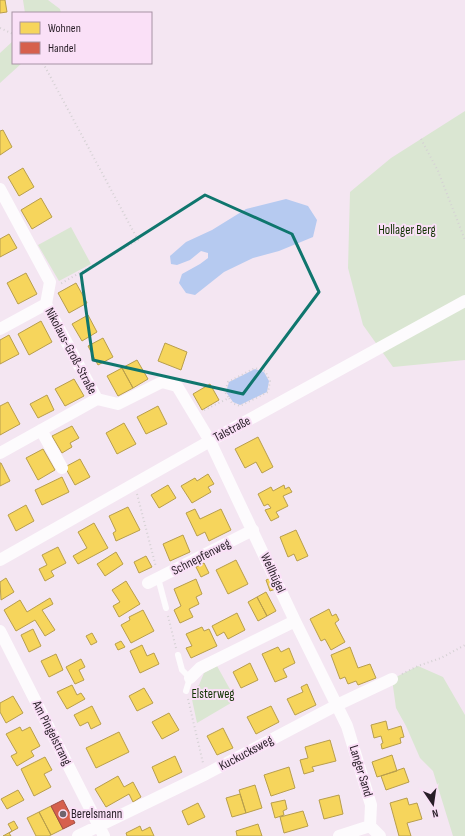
<svg xmlns="http://www.w3.org/2000/svg" width="465" height="836" font-family="'Sofia Sans Condensed',sans-serif">
  <style>
    .green { fill: #dae6d2 }
    .water { fill: #b6caf0 }
    .homes { fill: #f6d55c; stroke: #b89e4c }
    .shops { fill: #d6604d; stroke: #a24c42 }
    .lines { fill: none; stroke-linecap: round; stroke-linejoin: round }
    .path { stroke: #d5d1d4; stroke-width: 2; stroke-dasharray: 1 3; stroke-linecap: butt }
    .service { stroke: #fdfbfd; stroke-width: 6 }
    .minor { stroke: #fdfbfd; stroke-width: 12 }
    .marked { fill: none; stroke: #0f766e; stroke-width: 3; stroke-linejoin: round }
    .poi-dot { fill: #6f646e; stroke: #fae0f7; stroke-width: 1.5 }
    .labels { text-anchor: middle; dominant-baseline: central; stroke-width: 4; stroke-linejoin: round; paint-order: stroke }
    .park-label { font-size: 13px; fill: #103200; stroke: #fae0f7 }
    .street-label { font-size: 13px; fill: #281e27; stroke: #fae0f7 }
    .poi-label { font-size: 13px; fill: #281e27; stroke: #fae0f7; text-anchor: start }
  </style>
  <rect width="100%" height="100%" fill="#f4e6f2"/>
  <path class="green" d="M23 0H48L60 9 61 13H25Z
    M13 41V63H22L0 83V53Z
    M465 111V360L393 367 363 325 348 268 350 192 391 158Z
    M71 227 91 264 59 281 38 245Z
    M217 666 236 700 197 723 190 690 199 685 204 673Z
    M418 666 443 677 465 715V836H453L433 771 420 758 406 726 396 708 392 679Z"/>
  <path class="water" d="M286 199 308 206 317 220 313 237 279 251 253 258 224 272 195 295 186 293 179 283 182 274 200 264 208 258V253L201 251 190 260 177 265 171 264 170 256 186 242 212 230 246 209Z
    M255 369 264 372 269 381 267 392 240 405 233 402 226 392 229 382Z"/>
  <path class="homes" d="M0 0H5L7 12 0 13Z
    M3 130 12 147 0 155V131Z
    M23 168 34 187 19 196 8 177Z
    M41 198 52 217 32 229 21 210Z
    M9 234 17 248 0 257V239Z
    M26 273 37 294 18 304 7 283Z
    M76 283 87 303 69 313 58 293Z
    M88 315 97 332 82 341 72 324Z
    M41 321 52 342 29 355 18 334Z
    M9 335 19 354 0 364V340Z
    M103 338 113 357 98 365 88 346Z
    M165 343 187 352 181 370 158 361Z
    M137 360 148 379 133 388 122 368Z
    M122 368 133 388 118 396 107 376Z
    M74 379 84 396 65 406 55 389Z
    M210 384 219 400 202 410 193 394Z
    M47 395 54 410 38 418 30 404Z
    M8 402 20 424 0 435V406Z
    M158 406 167 424 146 434 137 417Z
    M124 423 136 444 117 454 106 433Z
    M72 426 79 438 70 443 72 447 62 453 52 436Z
    M258 437 273 467 262 473 256 462 245 468 235 449Z
    M43 449 55 470 38 480 26 458Z
    M80 459 90 477 75 485 65 467Z
    M0 463H1L10 481 0 486Z
    M208 474 214 484 208 487 211 492 192 503 181 486 195 478 197 481Z
    M62 477 69 492 42 505 35 490Z
    M168 485 176 498 159 508 151 495Z
    M284 485 285 489 289 487 292 492 283 496 288 506 276 512 279 517 271 521 265 510 271 508 268 504 264 506 258 494 271 487 273 491Z
    M26 505 34 521 16 531 8 515Z
    M128 507 140 530 116 541 113 533 116 531 109 516Z
    M195 509 200 519 221 509 231 530 209 541 205 532 197 536 186 513Z
    M94 523 108 548 78 564 73 556 87 548 78 532Z
    M296 530 308 556 297 561 294 554 288 557 280 537Z
    M183 535 190 552 170 561 163 544Z
    M58 547 66 563 51 571 54 576 45 581 39 569 47 565 42 555Z
    M116 552 123 564 105 576 97 564Z
    M146 556 152 567 139 573 134 562Z
    M236 560 248 584 228 594 216 570Z
    M204 563 209 573 201 577 196 567Z
    M6 578 14 592 1 600 0 582Z
    M271 578 276 589 270 591 266 580Z
    M196 579 202 594 196 597 199 604 189 609 193 617 180 623 174 610 181 606 174 589Z
    M126 581 140 604 119 617 113 606 120 602 112 590Z
    M266 592 276 611 267 616 257 597Z
    M257 597 267 616 258 621 248 602Z
    M50 598 53 604 42 610 55 630 45 636 35 620 16 631 4 610 20 600 27 612Z
    M329 609 332 616 336 614 339 620 335 623 345 642 331 650 325 639 321 641 310 619Z
    M143 610 154 631 131 643 121 625 130 620 129 617Z
    M237 613 245 630 228 639 224 632 217 636 212 626Z
    M202 627 204 631 209 629 217 646 191 658 186 648 192 646 186 634Z
    M33 629 41 646 29 652 21 635Z
    M92 633 97 642 91 645 86 636Z
    M121 641 125 647 118 650 115 644Z
    M142 645 147 656 154 653 159 664 140 673 130 651Z
    M278 647 281 652 289 648 295 663 283 669 287 677 275 682 262 654Z
    M350 647 358 668 370 664 376 678 358 685 356 681 348 684 345 677 340 679 331 655Z
    M56 654 63 670 49 677 41 661Z
    M81 659 85 667 79 670 84 680 75 684 66 667Z
    M250 663 258 680 241 688 233 672Z
    M307 684 316 705 295 715 287 699 303 692 301 687Z
    M72 685 77 695 81 693 85 699 67 709 57 692Z
    M144 688 153 703 137 711 129 696Z
    M13 696 23 713 6 723 0 712V703Z
    M92 706 101 724 91 729 88 722 80 726 74 715Z
    M271 706 279 722 256 734 247 717Z
    M169 713 179 730 162 739 152 722Z
    M386 721 388 730 401 726 404 737 400 738 401 743 382 749 381 744 383 743 381 736 374 738 371 725Z
    M20 727 22 731 30 727 40 746 31 751 34 756 17 766 11 756 17 753 6 734Z
    M223 728 233 748 217 755 207 736Z
    M119 732 129 752 96 768 86 748Z
    M330 740 336 761 312 767 314 771 304 774 300 760 308 758 305 747Z
    M392 755 397 771 377 777 372 762Z
    M175 756 182 772 159 783 152 767Z
    M45 757 52 770 44 774 51 787 34 796 21 769Z
    M289 767 295 788 271 796 264 775Z
    M404 768 409 782 386 790 381 776Z
    M118 776 124 787 133 782 141 797 133 802 129 794 106 807 95 789Z
    M255 785 262 808 246 813 239 790Z
    M18 790 24 800 7 809 1 799Z
    M240 794 246 813 232 817 226 798Z
    M339 795 343 814 324 819 319 800Z
    M407 798 409 805 417 803 422 819 407 823 411 836H399L390 803Z
    M285 800 287 809 283 811 284 815 275 818 271 803Z
    M198 803 205 817 188 825 182 811Z
    M51 806 63 829 51 835 39 812Z
    M303 811 308 826 284 833 280 817Z
    M39 812 51 835 49 836H36L27 818Z
    M14 821 18 828 9 833 11 836H3L12 831 8 824Z
    M258 824 262 836H237L236 831Z
    M140 826 142 831 150 827 154 836H127L126 833Z"/>
  <path class="shops" d="M63 800 75 823 63 829 51 806Z"/>
  <g class="lines">
    <path class="path" d="M0 28 13 34
      M43 63 138 240 60 284
      M421 139 438 171 465 240
      M204 410 229 398 232 403 240 406 268 392 270 381 265 371 255 368 228 382 225 392 229 398
      M137 494 156 567
      M168 616 176 648
      M402 674 418 666 441 658 465 645
      M188 699 203 763"/>
    <path class="service" d="M158 578 166 608
      M178 655 182 670 190 678 186 691"/>
    <path class="minor" d="M0 189 50 282 46 304 97 399 118 404 162 382 177 386 210 441 295 621 347 726 371 805 370 826 380 836
      M0 329 46 304
      M41 430 62 468
      M0 453 97 399
      M0 560 210 441 465 301
      M148 583 253 530
      M0 631 104 836
      M190 678 200 668 295 621
      M78 836 206 774 337 705 392 679
      M339 836 370 826"/>
  </g>
  <path class="marked" d="M205 195 292 234 319 292 243 394 93 360 81 274Z"/>
  <circle class="poi-dot" cx="63" cy="814" r="4"/>
  <g class="labels">
    <g class="park-label">
      <text x="407" y="230">Hollager Berg</text>
      <text x="213" y="694">Elsterweg</text>
    </g>
    <g class="street-label">
      <text transform="translate(71 351) rotate(62)">Nikolaus-Groß-Straße</text>
      <text transform="translate(232 429) rotate(-28)">Talstraße</text>
      <text transform="translate(201 557) rotate(-27)">Schnepfenweg</text>
      <text transform="translate(273 573) rotate(65)">Wellhügel</text>
      <text transform="translate(52 733) rotate(63)">Am Pingelstrang</text>
      <text transform="translate(246 753) rotate(-28)">Kuckucksweg</text>
      <text transform="translate(361 771) rotate(73)">Langer Sand</text>
    </g>
    <g class="poi-label">
      <text x="71" y="814">Berelsmann</text>
    </g>
  </g>
  <rect x="12" y="12" width="140" height="52" fill="#fae0f7" stroke="#a692a4"/>
  <rect x="20" y="22" width="20" height="12" fill="#f6d55c" stroke="#a692a4"/>
  <text x="48" y="32" font-size="12" fill="#281e27">Wohnen</text>
  <rect x="20" y="42" width="20" height="12" fill="#d6604d" stroke="#a692a4"/>
  <text x="48" y="52" font-size="12" fill="#281e27">Handel</text>
  <g transform="translate(433 804) rotate(167)" stroke="#fae0f7" stroke-width="3" paint-order="stroke">
  <path d="M0-3L7 15L0 10L-7 15Z" fill="#281e27"/>
  <text y="-6" font-size="11" font-weight="bold" text-anchor="middle" fill="#281e27">N</text>
  </g>
</svg>
